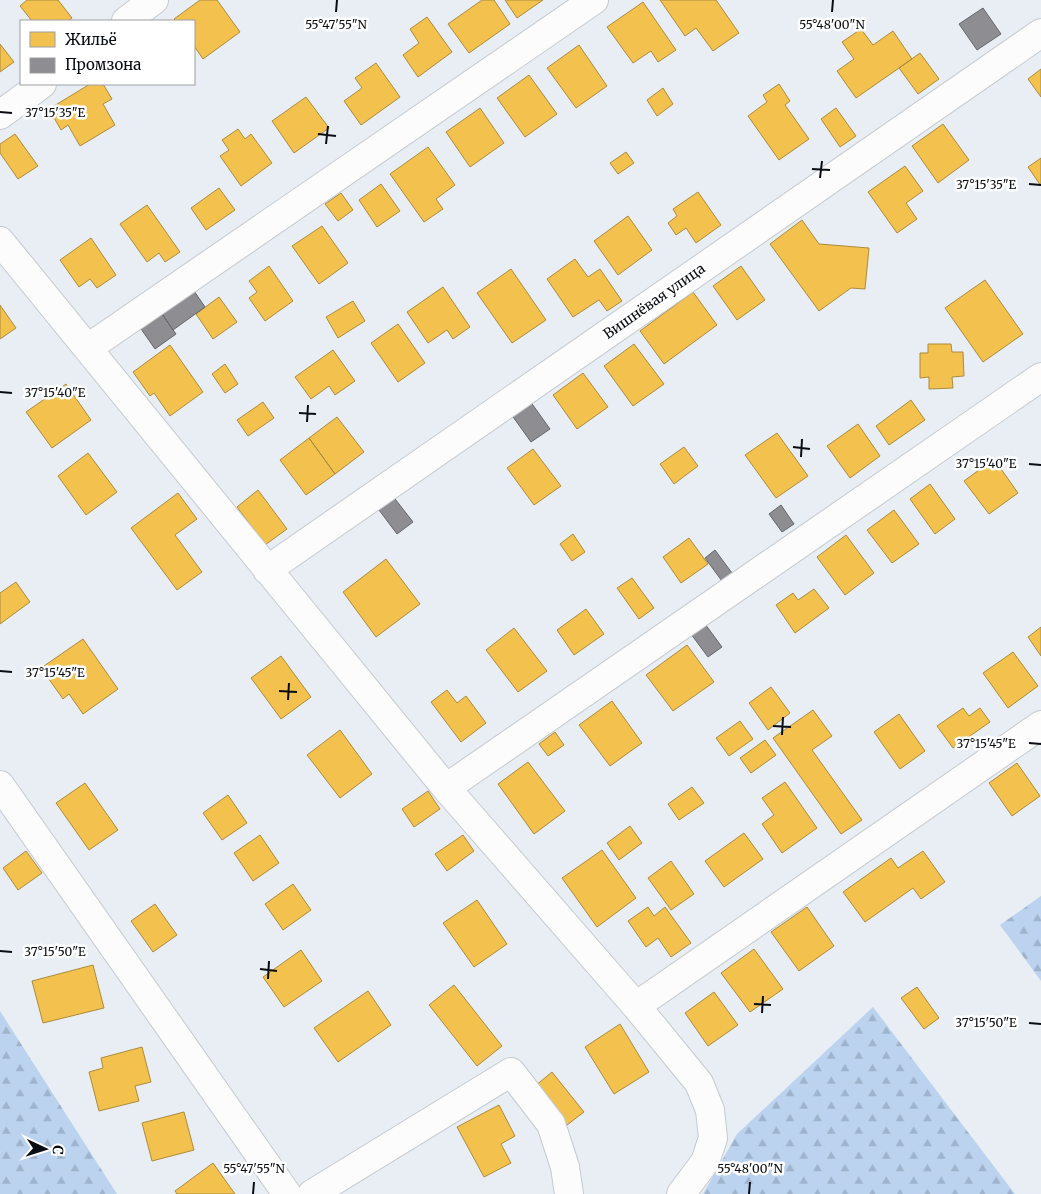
<svg xmlns="http://www.w3.org/2000/svg" width="1041" height="1194" font-family="Merriweather,serif">
  <style>
    .forest { fill: url(#forest-firs) }
    .homes { fill: #f2c14e; stroke: #ac8b3c }
    .industry { fill: #8d8d92; stroke: #66676b }
    .lines { fill: none; stroke-linecap: round; stroke-linejoin: round }
    .minor-casing { stroke: #c5cace; stroke-width: 30 }
    .minor { stroke: #fcfcfd; stroke-width: 28 }
    .ticks { fill: none; stroke: #0a0d11; stroke-width: 2 }
    .labels { text-anchor: middle; dominant-baseline: central; stroke-width: 5; stroke-linejoin: round; paint-order: stroke }
    .street-label { font-size: 14px; fill: #0a0d11; stroke: #fff }
    .ticks-label { font-size: 12px; text-anchor: middle; fill: #0a0d11; stroke: #fff; stroke-width: 5; stroke-linejoin: round; paint-order: stroke }
  </style>
  <defs>
    <pattern id="forest-firs" width="22" height="20" patternUnits="userSpaceOnUse" patternTransform="scale(1.25)"><rect width="22" height="20" fill="#bbd3ef"/><path d="M5 1l3.5 6h-7zM16 11l3.5 6h-7z" fill="#9fb4cc"/></pattern>
  </defs>
  <rect width="100%" height="100%" fill="#e8eef4"/>
  <path class="forest" d="M1041 896V981L1000 925Z
    M873 1007 1015 1194H703L737 1134Z
    M0 1011 117 1194H0Z"/>
  <path class="homes" d="M27 0H58L72 18 68 21H32L20 6Z
    M200 0H217L240 32 203 59 194 46V21H176L174 19Z
    M482 0H494L510 24 469 53 448 24Z
    M505 0H543L517 18Z
    M660 0H716L739 33 713 51 696 28 685 36Z
    M643 2 676 50 658 62 651 51 633 63 607 27Z
    M427 17 452 52 418 77 403 55 419 43 410 29Z
    M861 29 873 45 893 31 912 59 856 98 837 71 854 59 842 42Z
    M0 44 14 62 0 72Z
    M579 45 607 86 576 108 547 68Z
    M920 53 939 79 918 94 899 68Z
    M376 63 400 97 361 125 344 101 362 88 355 78Z
    M1041 69V97L1028 79Z
    M529 75 557 114 525 137 497 98Z
    M90 84H103L112 99 103 104 115 125 80 146 68 125 61 130 49 109Z
    M779 84 790 101 785 105 809 139 779 160 748 116 767 102 763 95Z
    M663 88 673 104 657 116 647 100Z
    M306 97 329 128 294 153 272 121Z
    M480 108 504 143 470 167 446 132Z
    M836 108 856 136 840 147 821 119Z
    M943 124 969 160 938 183 912 146Z
    M238 129 245 139 251 134 272 163 241 186 220 156 229 150 222 140Z
    M15 134 38 166 18 179 0 153V144Z
    M428 147 455 185 436 199 443 209 424 222 390 174Z
    M626 152 634 163 618 174 610 163Z
    M1041 158V186L1028 167Z
    M905 166 923 191 906 203 917 219 897 233 868 192Z
    M381 184 400 211 377 227 359 200Z
    M219 188 235 210 206 230 191 208Z
    M698 192 721 225 696 243 686 228 676 235 668 223 677 216 673 209Z
    M341 193 353 210 338 221 325 204Z
    M147 205 180 252 165 262 159 253 147 262 120 224Z
    M628 216 652 250 618 275 594 241Z
    M802 220 819 244 869 248 865 289 851 288 819 311 770 244Z
    M322 226 348 263 319 284 292 246Z
    M91 238 116 275 97 288 90 279 79 287 60 260Z
    M575 259 588 277 600 269 622 301 607 311 599 300 573 317 547 279Z
    M269 266 293 301 265 321 249 298 257 292 249 281Z
    M741 266 765 300 737 320 713 286Z
    M511 269 546 320 512 343 477 293Z
    M985 280 1023 334 983 362 945 308Z
    M443 287 470 327 453 339 447 330 428 343 407 312Z
    M693 292 717 325 664 364 640 331Z
    M219 297 237 322 213 339 196 314Z
    M353 301 365 321 338 338 326 317Z
    M0 305 16 328 0 339Z
    M398 324 425 363 398 382 371 343Z
    M634 344 664 384 633 406 604 366Z
    M928 344H951L952 352H963L964 376 952 377 953 388 929 389V377L920 378V353H928Z
    M170 345 203 392 170 416 154 393 150 396 133 372Z
    M333 350 355 381 335 395 329 386 311 399 295 377Z
    M225 364 238 384 225 393 212 374Z
    M583 373 608 407 577 429 553 395Z
    M66 384 91 420 52 448 26 412Z
    M911 400 925 420 889 445 876 426Z
    M263 402 274 418 248 436 237 420Z
    M337 417 364 452 335 474 309 438Z
    M858 424 880 456 850 478 827 446Z
    M777 433 808 476 776 498 745 455Z
    M309 438 335 474 306 495 280 460Z
    M684 447 698 466 674 484 660 464Z
    M533 449 561 486 534 505 507 468Z
    M88 453 117 492 86 515 58 476Z
    M994 459 1018 493 989 514 964 481Z
    M930 484 955 519 935 534 910 499Z
    M258 490 287 529 265 545 237 507Z
    M178 493 197 519 175 535 202 572 177 590 131 528Z
    M894 510 919 544 892 563 867 530Z
    M573 534 585 552 572 561 560 544Z
    M846 535 874 573 845 595 817 557Z
    M689 538 708 564 681 583 663 557Z
    M386 559 420 604 376 637 343 592Z
    M632 578 654 608 639 619 617 588Z
    M16 582 30 602 0 624V593Z
    M814 589 829 608 795 633 776 605 793 593 798 600Z
    M586 609 604 634 574 655 557 630Z
    M1041 627V656L1028 637Z
    M514 628 547 671 518 692 486 650Z
    M83 639 118 689 83 714 69 694 63 699 41 668Z
    M687 645 714 682 673 711 646 675Z
    M1013 652 1038 686 1008 708 983 673Z
    M281 656 311 697 281 719 251 678Z
    M771 687 790 713 768 730 749 703Z
    M447 690 457 703 466 696 486 723 461 742 431 702Z
    M612 701 642 743 610 766 579 725Z
    M963 708 969 716 980 708 990 722 953 748 937 726Z
    M813 710 832 736 812 750 862 820 841 834 773 738Z
    M899 714 925 751 900 769 874 732Z
    M740 721 753 739 729 756 716 738Z
    M340 730 372 774 340 798 307 755Z
    M555 732 564 745 548 756 539 744Z
    M765 740 776 755 751 773 740 758Z
    M528 762 565 811 534 834 498 784Z
    M1017 763 1040 796 1012 816 989 783Z
    M785 782 817 828 782 853 762 824 774 815 762 798Z
    M85 783 118 830 89 850 56 803Z
    M692 787 704 803 679 820 668 804Z
    M428 791 440 809 414 827 402 809Z
    M228 795 247 823 222 840 203 813Z
    M630 826 642 843 619 860 607 843Z
    M744 833 763 859 724 887 705 861Z
    M260 835 279 863 253 881 234 853Z
    M463 835 474 851 447 871 435 854Z
    M602 850 636 898 597 927 562 878Z
    M26 851 42 873 18 890 3 868Z
    M923 851 945 882 921 899 913 888 865 922 843 892 891 858 898 868Z
    M671 861 694 894 671 910 648 878Z
    M293 884 311 910 283 930 265 904Z
    M477 900 507 944 474 967 443 923Z
    M155 904 177 935 153 952 131 921Z
    M648 907 654 916 665 907 691 943 671 957 658 938 646 947 628 921Z
    M807 907 834 946 799 971 771 932Z
    M754 949 783 989 750 1012 721 973Z
    M301 950 322 981 284 1007 263 977Z
    M93 965 104 1008 43 1023 32 981Z
    M454 985 502 1046 477 1066 429 1005Z
    M917 987 939 1018 924 1029 901 998Z
    M368 991 391 1025 338 1062 314 1028Z
    M714 992 738 1025 708 1046 685 1013Z
    M620 1024 649 1072 614 1094 585 1047Z
    M142 1047 151 1082 135 1086 139 1101 99 1111 89 1072 103 1068 101 1058Z
    M552 1072 584 1112 567 1125 535 1086Z
    M499 1105 515 1136 501 1144 511 1163 484 1177 457 1127Z
    M184 1112 194 1150 152 1161 142 1123Z
    M213 1163 235 1194H177L175 1191Z"/>
  <path class="industry" d="M983 8 1001 34 977 50 959 24Z
    M192 288 205 307 173 330 160 311Z
    M160 311 176 334 155 349 139 326Z
    M530 401 550 429 531 442 511 414Z
    M392 495 413 522 397 534 376 506Z
    M781 505 794 524 782 532 769 514Z
    M715 550 732 573 722 581 705 558Z
    M705 624 722 647 708 657 691 634Z"/>
  <g class="lines">
    <g class="minor-casing">
      <path id="minor" d="M126 21 154 0
        M0 115 42 84
        M0 241 446 788 636 1006 699 1083 710 1110 713 1138 705 1162 681 1194
        M88 348 594 0
        M267 570 1041 33
        M0 785 287 1194
        M446 788 1041 377
        M636 1006 1041 725
        M312 1194 511 1072 551 1124 565 1167 569 1194"/>
    </g>
    <use href="#minor" class="minor"/>
  </g>
  <path class="ticks" d="M336 12 337 0M832 12 833 0M0 112 12 113M318 134 336 136M326 144 328 126M812 169 830 170M820 178 822 161M1029 184 1041 185M0 392 12 393M299 413 316 414M307 422 308 405M793 447 810 449M801 457 802 439M1029 464 1041 465M0 671 12 672M279 691 297 692M288 700 289 683M773 726 791 727M782 735 783 717M1029 743 1041 744M0 951 12 952M260 969 277 971M268 979 269 961M754 1004 771 1005M762 1013 763 996M1029 1023 1041 1024M253 1194 254 1182M749 1194 750 1182"/>
  <g class="labels">
    <g class="street-label">
      <text transform="translate(654 301) rotate(-35)">Вишнёвая улица</text>
    </g>
  </g>
  <g class="ticks-label">
    <text x="336" y="29">55°47'55"N</text>
    <text x="832" y="29">55°48'00"N</text>
    <text x="55" y="117">37°15'35"E</text>
    <text x="986" y="189">37°15'35"E</text>
    <text x="55" y="397">37°15'40"E</text>
    <text x="986" y="468">37°15'40"E</text>
    <text x="55" y="677">37°15'45"E</text>
    <text x="986" y="748">37°15'45"E</text>
    <text x="55" y="956">37°15'50"E</text>
    <text x="986" y="1027">37°15'50"E</text>
    <text x="254" y="1173">55°47'55"N</text>
    <text x="750" y="1173">55°48'00"N</text>
  </g>
  <rect x="20" y="20" width="175" height="65" fill="#ffffff" stroke="#9d9ea0"/>
  <rect x="30" y="32" width="25" height="15" fill="#f2c14e" stroke="#9d9ea0"/>
  <text x="65" y="45" font-size="15" fill="#0a0d11">Жильё</text>
  <rect x="30" y="58" width="25" height="15" fill="#8d8d92" stroke="#9d9ea0"/>
  <text x="65" y="70" font-size="15" fill="#0a0d11">Промзона</text>
  <g transform="translate(45 1149) rotate(94)" stroke="#ffffff" stroke-width="4" paint-order="stroke">
  <path d="M0-4L9 19L0 12L-9 19Z" fill="#0a0d11"/>
  <text y="-8" font-size="14" font-weight="bold" text-anchor="middle" fill="#0a0d11">С</text>
  </g>
</svg>
